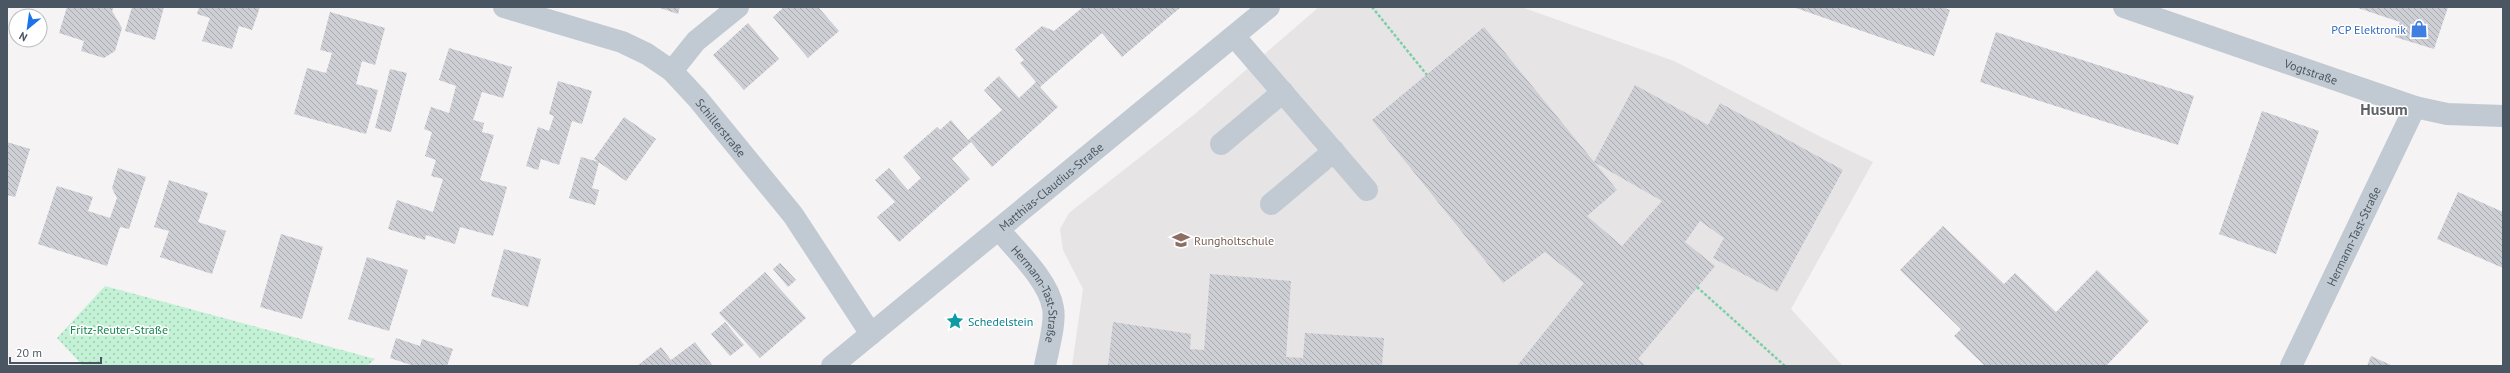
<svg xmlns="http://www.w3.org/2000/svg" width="2510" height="373" font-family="'PT Sans',sans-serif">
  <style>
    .education { fill: #e6e4e5 }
    .park { fill: url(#park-dots) }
    .building { fill: url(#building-back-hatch) }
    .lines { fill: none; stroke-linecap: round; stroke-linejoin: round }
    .path { stroke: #7ad0a6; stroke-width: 2.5; stroke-dasharray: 3 2; stroke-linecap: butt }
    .minor { stroke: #c1cad2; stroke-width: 22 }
    .labels { text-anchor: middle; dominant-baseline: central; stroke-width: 3; stroke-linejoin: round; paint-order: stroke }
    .shop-label { font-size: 12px; fill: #366cbe; stroke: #fff; text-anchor: end }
    .street-label { font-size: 12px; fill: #4a5661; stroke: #fff }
    .education-label { font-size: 12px; fill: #785e54; stroke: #fff; text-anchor: start }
    .culture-label { font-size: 12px; fill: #0d838f; stroke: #fff; text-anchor: start }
    .park-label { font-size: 12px; fill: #17864f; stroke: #fff }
    .district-label { font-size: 16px; font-weight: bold; fill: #5f6368; stroke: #fff }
  </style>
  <defs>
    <pattern id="park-dots" width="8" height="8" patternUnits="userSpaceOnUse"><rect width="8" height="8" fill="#c3f1d5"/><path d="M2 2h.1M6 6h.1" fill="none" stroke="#a0c6b0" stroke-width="1.8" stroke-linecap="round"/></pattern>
    <pattern id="building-back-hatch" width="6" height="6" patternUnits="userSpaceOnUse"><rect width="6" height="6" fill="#cdcfd5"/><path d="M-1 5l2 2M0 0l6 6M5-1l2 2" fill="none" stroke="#a8abb0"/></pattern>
  </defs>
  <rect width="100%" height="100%" fill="#f5f3f3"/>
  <path class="education" d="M1319 7H1521L1674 61 1817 135 1873 162 1791 309 1843 366H1072L1083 289 1063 250 1060 229 1069 213 1195 114Z"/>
  <path class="park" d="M105 286 375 359 367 366H83L57 338Z"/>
  <path class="building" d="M67 7H114L112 11 122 28 115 51 104 58 81 51 84 41 59 33Z
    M132 7H164L155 40 125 31Z
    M199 7H260L252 30 239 26 232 49 202 41 210 18 197 14Z
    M657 7H680L678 14Z
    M784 7H818L839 31 808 58 773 17Z
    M1083 7H1123L1125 9 1127 7H1181L1122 57 1102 33 1040 87 1058 107 992 167 971 142 952 159 970 179 899 242 877 217 895 202 875 180 889 168 908 190 921 178 903 157 937 127 940 130 951 120 968 140 1002 110 984 90 999 76 1019 98 1036 82 1020 63 1024 60 1015 49 1042 26 1054 31Z
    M1793 7H1942L1950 10 1934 56Z
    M2355 7H2448L2434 49 2395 37 2400 22Z
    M330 12 385 28 375 65 362 61 356 84 378 90 366 134 294 114 307 68 326 73 332 53 320 50Z
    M748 23 779 59 744 90 713 55Z
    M1484 27 1617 190 1587 216 1622 246 1662 201 1594 162 1635 85 1708 125 1720 103 1843 170 1777 292 1713 258 1724 238 1700 221 1685 242 1715 266 1638 359 1646 366H1517L1584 283 1545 252 1503 283 1372 120Z
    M1996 32 2194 96 2178 145 1980 82Z
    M449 48 512 67 503 98 482 92 473 120 484 123 482 132 494 135 480 180 507 187 493 236 460 227 455 244 426 235 425 240 388 229 397 200 433 212 443 179 431 176 436 160 425 156 432 132 424 129 431 107 449 113 456 86 439 80Z
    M390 69 407 73 391 132 375 128Z
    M558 81 592 91 582 124 572 121 559 165 541 159 538 170 526 166 538 127 549 131 554 116 549 114Z
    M2262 111 2319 131 2276 254 2219 234Z
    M624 117 656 139 626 181 594 159Z
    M7 142 30 149 15 197 7 195Z
    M581 157 599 162 592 188 599 190 595 205 569 198Z
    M118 168 146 177 129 229 120 227 107 266 38 244 57 186 93 197 88 211 110 218 117 198 112 188Z
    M169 180 208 193 198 222 226 231 212 274 160 257 169 231 154 227Z
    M2458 192 2503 212V268L2437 239Z
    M1943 226 2004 284 2015 273 2056 312 2097 270 2149 321 2106 366H1985L1954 336 1961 329 1900 270Z
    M281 234 323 247 302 319 260 307Z
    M504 249 541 259 528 307 491 296Z
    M367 257 408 270 389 331 348 319Z
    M780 263 796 280 788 287 773 269Z
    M765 272 806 318 760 358 719 313Z
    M1210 274 1291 281 1286 357 1303 358 1305 333 1384 338 1382 366H1108L1113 322 1191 334 1190 349 1204 350Z
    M725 322 744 345 730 356 711 334Z
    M396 338 420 346 422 339 453 349 447 366H414L390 358Z
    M695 342 713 366H637L661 347 671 360Z
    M2371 356 2393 366H2367Z"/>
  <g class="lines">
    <path class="path" d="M1372 7 1427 75
      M1697 287 1785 366"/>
    <g class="minor">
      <path id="s1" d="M504 7 622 42 647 54 672 71 698 99 793 215 871 334"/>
      <path id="s2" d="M2124 7 2415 107 2447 114 2503 116"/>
      <path d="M1234 36 1367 190"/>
      <path d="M672 71 696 41 738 7"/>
      <path d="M1221 144 1283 92"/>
      <path d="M1271 204 1334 151"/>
      <path id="s3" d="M999 230C1016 250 1049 281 1053 308 1056 322 1048 350 1045 366"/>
      <path id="s4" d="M832 366 1269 7"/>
      <path id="s5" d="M2291 366 2415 107"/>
    </g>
  </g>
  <defs>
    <g id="shop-bare" transform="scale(1.38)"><path d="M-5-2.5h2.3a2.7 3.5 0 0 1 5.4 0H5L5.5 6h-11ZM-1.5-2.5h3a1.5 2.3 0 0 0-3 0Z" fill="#3f7fe0" stroke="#fff" stroke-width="2.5" paint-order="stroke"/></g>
    <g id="school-bare" transform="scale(1.38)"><path d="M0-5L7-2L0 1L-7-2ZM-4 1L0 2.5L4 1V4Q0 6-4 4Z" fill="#8d6e63" stroke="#fff" stroke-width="2.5" paint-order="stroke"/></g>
    <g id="sight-bare" transform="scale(1.38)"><path d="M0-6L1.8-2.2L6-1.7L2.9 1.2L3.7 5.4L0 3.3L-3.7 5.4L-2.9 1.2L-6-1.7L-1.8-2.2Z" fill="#0f9aa8" stroke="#fff" stroke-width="2.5" paint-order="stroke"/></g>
  </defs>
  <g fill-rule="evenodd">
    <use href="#shop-bare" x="2419" y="29"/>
    <use href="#school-bare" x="1181" y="240"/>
    <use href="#sight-bare" x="955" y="321"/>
  </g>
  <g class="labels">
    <g class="shop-label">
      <text x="2406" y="29">PCP Elektronik</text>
    </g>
    <g class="street-label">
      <text stroke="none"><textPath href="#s2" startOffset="198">Vogtstraße</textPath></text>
      <text stroke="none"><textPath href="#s1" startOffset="256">Schillerstraße</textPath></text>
      <text stroke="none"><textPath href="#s4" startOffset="283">Matthias-Claudius-Straße</textPath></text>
      <text stroke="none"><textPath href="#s5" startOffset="144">Hermann-Tast-Straße</textPath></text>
      <text stroke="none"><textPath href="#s3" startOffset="77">Hermann-Tast-Straße</textPath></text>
    </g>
    <g class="education-label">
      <text x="1194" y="240">Rungholtschule</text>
    </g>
    <g class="culture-label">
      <text x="968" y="321">Schedelstein</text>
    </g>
    <g class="park-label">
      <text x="119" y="329">Fritz-Reuter-Straße</text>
    </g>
    <g class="district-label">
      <text x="2384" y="109">Husum</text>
    </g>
  </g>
  <rect width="2510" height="373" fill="none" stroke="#4a5661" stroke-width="16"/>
  <g transform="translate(28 28) rotate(209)"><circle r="19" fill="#ffffff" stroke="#b7bbc0"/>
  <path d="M0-3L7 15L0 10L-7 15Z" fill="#1a73e8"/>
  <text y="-6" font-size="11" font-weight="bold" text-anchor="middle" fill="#4a5661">N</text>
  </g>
  <path d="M10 357v6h91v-6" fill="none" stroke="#4a5661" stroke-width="2"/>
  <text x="16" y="357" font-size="12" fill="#4a5661" stroke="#ffffff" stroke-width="3" paint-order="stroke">20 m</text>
</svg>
